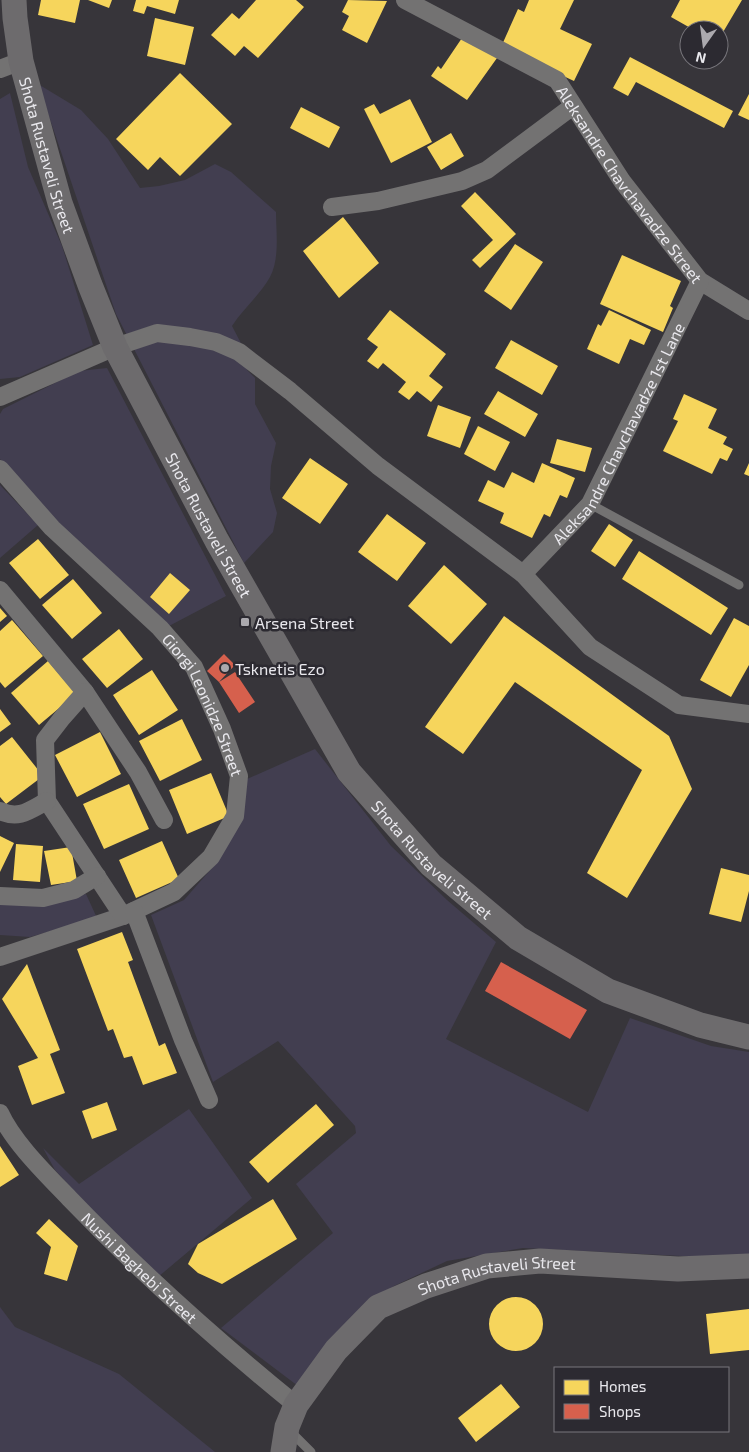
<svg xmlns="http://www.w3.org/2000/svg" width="749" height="1452" font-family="'Exo 2',sans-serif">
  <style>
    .green { fill: #423e50 }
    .homes { fill: #f6d55c }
    .shops { fill: #d6604d }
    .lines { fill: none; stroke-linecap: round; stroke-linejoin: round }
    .service { stroke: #737272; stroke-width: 9 }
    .minor { stroke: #737272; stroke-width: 18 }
    .secondary { stroke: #6d6b6d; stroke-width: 25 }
    .poi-dot { fill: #aba9ae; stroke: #2c2a31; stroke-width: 2 }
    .labels { text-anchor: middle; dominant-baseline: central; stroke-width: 5; stroke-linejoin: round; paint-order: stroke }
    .street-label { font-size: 16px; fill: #e9e8ed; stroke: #2c2a31 }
    .poi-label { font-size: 16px; fill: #e9e8ed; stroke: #2c2a31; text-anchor: start }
  </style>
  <rect width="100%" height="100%" fill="#37353a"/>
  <path class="green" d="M38 84 81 110 108 139 140 188 159 186 185 180 215 164 231 172 276 212C276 232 280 258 270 277 260 295 243 309 232 326L244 349 247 370 255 378V404L276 443 271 466 270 489 277 513 273 532 244 563 116 314Z
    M10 93 28 167 62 246 93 345 20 377 0 379V99Z
    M107 368 226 596 169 626 84 549 21 486 0 459V414L3 409 79 371Z
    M0 485 38 525 0 558Z
    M315 749 391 846 447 900 496 942 446 1039 588 1112 630 1018 711 1046 749 1052V1255L740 1256H682L523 1248 447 1261 394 1286 355 1321 298 1386 221 1328 333 1233 296 1184 356 1133 355 1126 278 1041 213 1082 151 915 184 900 219 860 247 779Z
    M86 894 97 918 30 937 0 935V903H44Z
    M189 1109 252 1198 158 1277 95 1214 55 1170 43 1148 79 1184Z
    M0 1307 15 1327 119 1374 215 1452H0Z"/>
  <path class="homes" d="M41 0H80L75 23 38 15Z
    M88 0H112L109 8Z
    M136 0H179L175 14 147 6 144 14 133 11Z
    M256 0H296L304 7 258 58 244 46 235 56 211 35 232 13 239 19Z
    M348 0 387 1 367 43 342 30 349 16 342 12Z
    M529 0H574L560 29 592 44 574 81 501 47 518 9 524 12Z
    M680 0H742L719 39V30H694L671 17Z
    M155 18 194 27 185 65 147 56Z
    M464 35 497 58 467 100 431 76 438 66 441 69Z
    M630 57 733 111 724 128 636 82 628 96 613 88Z
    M180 73 232 124 180 176 160 157 148 170 116 139Z
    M749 94V120L738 115Z
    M410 99 432 142 391 163 364 109 374 104 380 114Z
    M301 107 340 127 329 148 290 128Z
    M451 133 464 156 441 170 427 147Z
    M475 192 516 234 480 268 472 260 493 240 461 206Z
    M343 217 379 263 339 298 303 251Z
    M515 244 543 262 511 310 484 291Z
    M622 255 681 281 670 306 673 308 663 332 600 304Z
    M390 310 446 354 429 376 443 387 431 402 417 391 409 400 398 392 406 382 383 363 378 369 367 361 378 347 367 339Z
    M609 310 651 330 644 345 630 339 619 364 587 349 598 324 601 326Z
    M511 340 558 366 542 395 495 368Z
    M498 391 538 414 525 437 484 414Z
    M684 394 717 409 708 428 727 437 723 444 733 449 727 461 720 458 712 474 663 451 678 421 673 419Z
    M438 405 471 417 460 448 427 436Z
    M478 426 510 442 495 471 464 454Z
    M557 439 592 448 585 472 550 463Z
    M310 458 348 484 320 524 282 498Z
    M542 463 575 478 567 498 560 495 550 517 544 514 532 538 500 523 504 513 478 501 488 480 504 488 512 472 534 483Z
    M749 463V476L744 474Z
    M387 514 426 543 397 581 358 552Z
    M609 524 633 540 615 567 591 551Z
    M38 539 69 575 40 599 9 563Z
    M639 551 728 608 711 635 622 579Z
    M444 565 487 604 451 644 408 606Z
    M170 573 190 590 169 614 150 597Z
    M73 579 102 613 72 639 42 605Z
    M0 608 7 616 0 622Z
    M504 616 669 736 692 789 627 898 587 873 642 770 515 682 463 754 425 727Z
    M734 618 749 626V665L731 697 700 680Z
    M12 620 43 656 5 688 0 682V631Z
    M119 629 143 659 107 688 82 659Z
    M48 661 76 694 39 725 11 693Z
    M152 670 178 710 139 735 113 695Z
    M0 709 11 724 0 732Z
    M182 719 202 760 160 781 139 741Z
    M100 732 121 774 77 797 55 755Z
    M12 737 43 776 6 804 0 797V746Z
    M211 773 229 816 187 834 169 790Z
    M129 784 149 829 104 849 83 804Z
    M0 836 14 843 0 872Z
    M162 841 179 879 136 898 119 860Z
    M16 844 43 846 40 882 13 880Z
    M71 847 77 881 51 885 44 851Z
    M721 868 749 875V891L741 922 709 914Z
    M122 932 133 960 128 962 159 1046 165 1043 177 1073 143 1085 132 1056 124 1058 113 1029 108 1031 77 949Z
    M27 964 60 1050 50 1054 65 1093 32 1105 18 1066 38 1058 2 999Z
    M107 1102 117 1130 92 1139 82 1111Z
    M316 1104 334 1125 268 1183 249 1162Z
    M0 1146 19 1175 0 1187Z
    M273 1199 297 1239 222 1284 198 1273 188 1264 198 1244Z
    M49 1219 78 1246 67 1281 44 1274 51 1247 36 1233Z
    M489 1324a27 27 0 1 1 54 0a27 27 0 1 1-54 0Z
    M749 1309V1350L710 1354 706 1314Z
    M501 1384 520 1407 476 1442 458 1418Z"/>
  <path class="shops" d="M224 654 235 665 219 682 207 671Z
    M235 672 255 702 239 713 219 682Z
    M501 962 587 1010 570 1039 485 991Z"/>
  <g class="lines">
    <path class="service" d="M590 504 739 585
      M290 1431 311 1452"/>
    <g class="minor">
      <path id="s1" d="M405 0 557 80 622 181 700 281 749 311"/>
      <path d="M0 69 21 61"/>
      <path d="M332 207 378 201 462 181 487 170 573 106"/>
      <path d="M0 397 115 347 157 333 190 337 216 342 239 352 290 391 378 466 523 574 590 647 679 705 749 714"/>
      <path id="s2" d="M0 469 52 528 160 628 194 667 222 729 239 776 235 816 211 857 174 892 123 916 0 957"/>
      <path id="s3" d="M523 574 590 504 700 281"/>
      <path d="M0 590 85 692 138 772 164 820"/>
      <path d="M85 692 62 718 45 740 47 801 123 916"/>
      <path d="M0 811C19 820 30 810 47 801"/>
      <path d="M0 896 43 898 74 890 97 876"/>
      <path d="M134 911 183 1040 209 1100"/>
      <path id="s4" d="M0 1113C13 1142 46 1174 69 1198 140 1272 216 1340 296 1405"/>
    </g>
    <g class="secondary">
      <path id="s5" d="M14 0 15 18 21 61 60 203 90 285 115 347 217 541 349 772 431 865 518 938 608 991 700 1025 749 1037"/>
      <path id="s6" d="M283 1452 287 1427 296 1405 336 1350 378 1307 426 1286 487 1266 540 1261 678 1269 749 1266"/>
    </g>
  </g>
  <g class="poi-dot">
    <rect x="240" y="617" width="10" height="10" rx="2.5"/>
    <circle cx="225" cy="668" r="5"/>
  </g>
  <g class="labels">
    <g class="street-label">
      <text stroke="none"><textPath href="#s5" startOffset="159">Shota Rustaveli Street</textPath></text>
      <text stroke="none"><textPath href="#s1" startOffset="299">Aleksandre Chavchavadze Street</textPath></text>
      <text stroke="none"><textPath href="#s3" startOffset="172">Aleksandre Chavchavadze 1st Lane</textPath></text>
      <text stroke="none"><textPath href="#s5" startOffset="564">Shota Rustaveli Street</textPath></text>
      <text stroke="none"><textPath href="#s2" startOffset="315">Giorgi Leonidze Street</textPath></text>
      <text stroke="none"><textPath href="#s5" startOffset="969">Shota Rustaveli Street</textPath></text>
      <text stroke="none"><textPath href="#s4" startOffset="209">Nushi Baghebi Street</textPath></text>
      <text stroke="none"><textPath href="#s6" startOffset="302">Shota Rustaveli Street</textPath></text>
    </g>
    <g class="poi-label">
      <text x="255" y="622">Arsena Street</text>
      <text x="235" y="668">Tsknetis Ezo</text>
    </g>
  </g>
  <rect x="554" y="1367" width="175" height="65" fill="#2c2a31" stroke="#78767c"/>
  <rect x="564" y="1380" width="25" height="15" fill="#f6d55c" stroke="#78767c"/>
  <text x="599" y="1392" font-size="15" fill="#e9e8ed">Homes</text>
  <rect x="564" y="1404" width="25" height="15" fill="#d6604d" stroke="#78767c"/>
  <text x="599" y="1417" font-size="15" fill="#e9e8ed">Shops</text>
  <g transform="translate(704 45) rotate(194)"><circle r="24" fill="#2c2a31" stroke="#78767c"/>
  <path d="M0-4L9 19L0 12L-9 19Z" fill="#aba9ae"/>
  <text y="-8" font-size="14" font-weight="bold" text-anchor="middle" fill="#e9e8ed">N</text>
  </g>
</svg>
